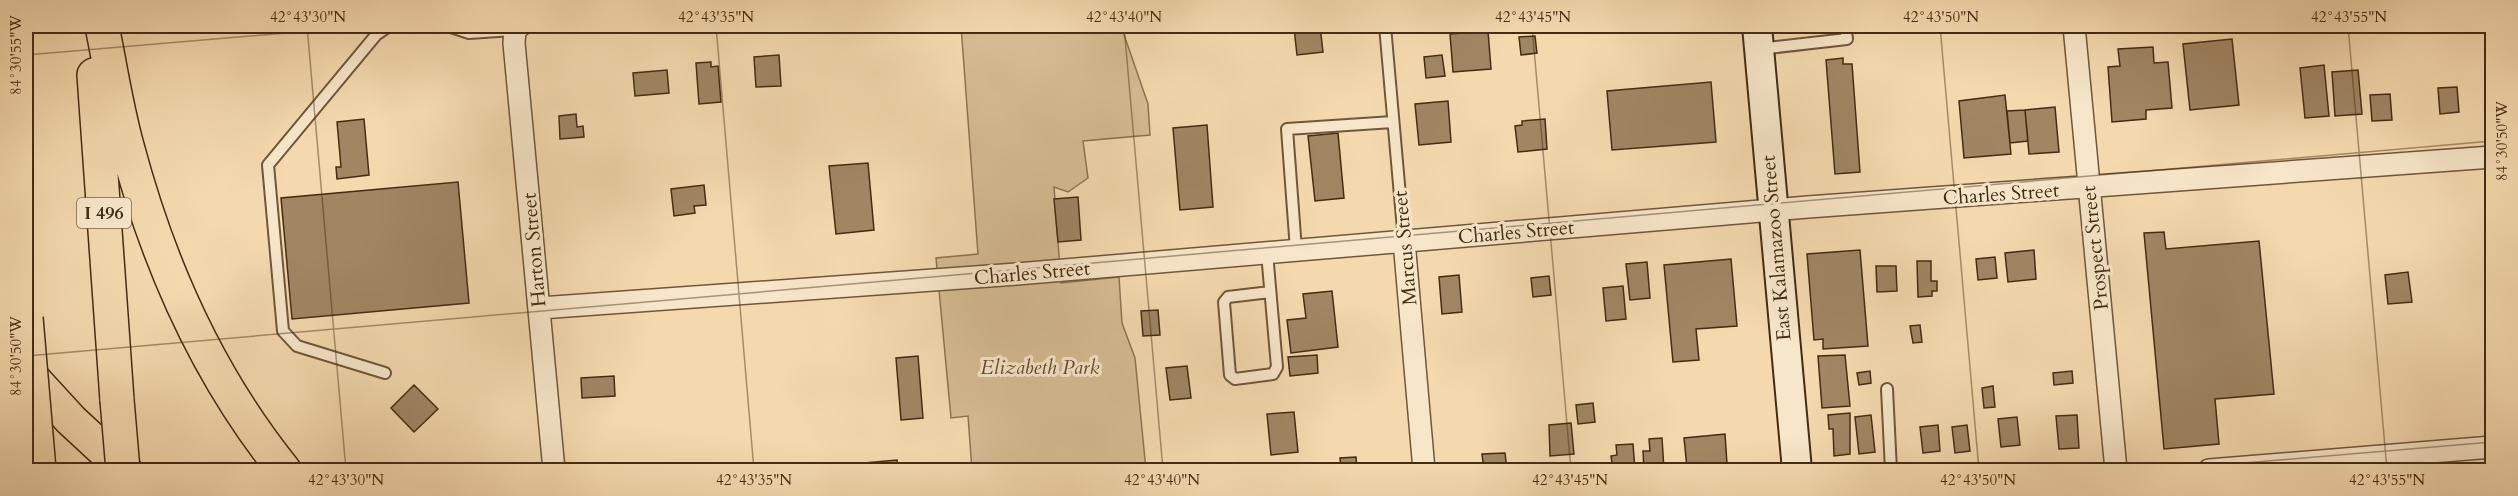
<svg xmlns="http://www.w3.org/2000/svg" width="2518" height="496" font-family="Cardo,serif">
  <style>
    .green { fill: #d6bc93; stroke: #8d7452; stroke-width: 1.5 }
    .building { fill: #a08663; stroke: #442c12; stroke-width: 1.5 }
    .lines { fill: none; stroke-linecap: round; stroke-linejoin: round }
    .lane-casing { stroke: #705739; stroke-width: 14 }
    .street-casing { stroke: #705739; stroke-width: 24 }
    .secondary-casing { stroke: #442c12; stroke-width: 32 }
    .highway-casing { stroke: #442c12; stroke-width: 36 }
    .lane { stroke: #f8e6ca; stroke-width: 10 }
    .street { stroke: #f8e6ca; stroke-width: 21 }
    .secondary { stroke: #f8e6ca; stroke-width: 28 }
    .highway { stroke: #f4d9ae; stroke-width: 33 }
    .highway-bridge-casing { stroke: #442c12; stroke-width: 36; stroke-linecap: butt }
    .highway-bridge { stroke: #f4d9ae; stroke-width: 33 }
    .ticks { fill: none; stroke: #442c12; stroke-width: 1.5; stroke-opacity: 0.45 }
    .labels { text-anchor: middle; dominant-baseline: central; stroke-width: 6; stroke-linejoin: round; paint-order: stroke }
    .shield { fill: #f8e6ca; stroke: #7a6449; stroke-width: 1.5 }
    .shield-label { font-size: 18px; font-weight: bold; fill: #442c12 }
    .street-label { font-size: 20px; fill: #442c12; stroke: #f8e6ca }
    .park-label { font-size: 20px; font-style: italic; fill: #61492c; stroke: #f8e6ca }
    .neatline { fill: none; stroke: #442c12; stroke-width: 2 }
    .ticks-label { font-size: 15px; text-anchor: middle; fill: #442c12 }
  </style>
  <rect width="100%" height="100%" fill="#f4d9ae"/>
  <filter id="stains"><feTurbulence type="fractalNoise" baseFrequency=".00333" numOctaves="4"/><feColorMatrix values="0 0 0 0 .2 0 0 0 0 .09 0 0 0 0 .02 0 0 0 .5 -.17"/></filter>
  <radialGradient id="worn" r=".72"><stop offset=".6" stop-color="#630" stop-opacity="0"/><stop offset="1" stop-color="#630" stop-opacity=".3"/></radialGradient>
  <path class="green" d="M961 26H1121L1148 104 1150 135 1083 141 1088 178 1068 192 1054 187 1061 283 1119 277 1122 323 1135 358 1146 470H972L968 416 951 418 936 258 978 254Z"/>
  <path class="building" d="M1320 26 1323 52 1297 55 1294 28Z
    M1488 31 1491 69 1453 72 1450 34Z
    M1535 36 1537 53 1521 55 1519 37Z
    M2232 39 2239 105 2190 110 2183 44Z
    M2153 47 2154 63 2168 62 2172 108 2146 110V119L2112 122 2108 67 2120 66 2118 49Z
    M779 55 781 86 756 87 754 57Z
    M1442 55 1445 76 1426 78 1424 57Z
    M1843 58V64H1852L1860 172 1835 174 1826 60Z
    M711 62V67L718 66 721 102 699 104 696 63Z
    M2324 65 2329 116 2305 118 2300 68Z
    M667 70 669 93 635 96 633 73Z
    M2358 70 2362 114 2335 116 2332 72Z
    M1711 82 1716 142 1612 150 1607 91Z
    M2457 87 2459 112 2440 114 2438 88Z
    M2390 94 2392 120 2372 121 2370 95Z
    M2005 95 2011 154 1964 158 1959 101Z
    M1448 101 1451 142 1419 145 1415 104Z
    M2055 107 2059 152 2029 154 2025 110Z
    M2025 110 2028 141 2010 143 2007 111Z
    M576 114 577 127 583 126 584 137 560 139 559 116Z
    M364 119 369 175 337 179 336 167H341L337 122Z
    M1545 119 1547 149 1518 152 1515 126 1522 125V121Z
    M1207 125 1213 207 1180 210 1173 128Z
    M1338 133 1344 198 1315 201 1308 136Z
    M868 163 874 230 836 234 829 166Z
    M458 182 469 303 292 319 281 198Z
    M704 185 706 205 694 206 695 213 674 216 671 189Z
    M1078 197 1081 240 1058 242 1054 199Z
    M2164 232 2166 249 2259 241 2274 394 2215 399 2219 444 2164 449 2144 233Z
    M1860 250 1868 346 1823 349V339L1814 340 1807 254Z
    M2034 250 2036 279 2008 282 2005 253Z
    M1995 257 1997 278 1978 280 1976 259Z
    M1731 259 1737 326 1696 329 1699 360 1673 362 1664 265Z
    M1917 261H1931V281H1937V291H1932V296L1918 297Z
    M1647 262 1650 298 1630 300 1626 264Z
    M1876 266H1896L1897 291 1877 292Z
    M2408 272 2412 302 2388 304 2385 275Z
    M1459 275 1462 312 1442 314 1439 277Z
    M1549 276 1551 295 1533 297 1531 278Z
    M1623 286 1626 319 1606 321 1603 288Z
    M1332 291 1338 347 1291 353 1287 320 1306 318 1303 294Z
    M1158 310 1160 335 1143 336 1141 311Z
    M1920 325 1922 342 1913 343 1910 326Z
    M1317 355 1318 373 1290 376 1288 357Z
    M1845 355 1850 406 1822 408 1818 356Z
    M918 356 923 418 901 420 896 358Z
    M1187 366 1191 398 1170 400 1166 368Z
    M1870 371 1871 383 1859 385 1857 373Z
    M2072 371 2073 383 2054 385 2053 373Z
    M614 376 615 396 582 398 581 378Z
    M414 385 438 409 414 432 391 408Z
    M1993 386 1995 407 1984 408 1982 388Z
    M1593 403 1595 422 1578 424 1576 405Z
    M1294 412 1298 452 1271 455 1267 414Z
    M1850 413V454L1834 456 1833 429H1829L1828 415Z
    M1871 415 1875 452 1859 454 1855 417Z
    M2077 415 2079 448 2059 449 2056 416Z
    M2017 417 2020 445 2001 447 1998 419Z
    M1571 423 1574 454 1550 456 1549 425Z
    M1938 425 1940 451 1923 453 1920 427Z
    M1967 425 1970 451 1955 453 1952 427Z
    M1725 434 1727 464 1687 468 1684 438Z
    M1662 438 1664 470H1644L1643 451H1650L1649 439Z
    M1633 444 1635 470H1613L1611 456 1617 455 1616 445Z
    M1505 453 1507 470H1484L1482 454Z
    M1356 457 1357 470H1341L1340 458Z
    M897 460 898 470H807V468Z"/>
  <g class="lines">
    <g class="lane-casing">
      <path id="lane" d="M448 26 469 33 515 30
        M1385 26 1404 241
        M1759 49 1847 39 1845 26
        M1296 250 1287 129 1393 122
        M1267 253 1277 367 1273 374 1235 379 1230 375 1224 302 1228 297 1270 292
        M385 373 297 346 283 331 268 165 376 35 389 26
        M1887 389 1891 470"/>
    </g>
    <g class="street-casing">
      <path id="street" d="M520 26 515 30 514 43 554 470
        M2074 26 2116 470
        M1404 241 1424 470
        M540 308 1017 274 1808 207 2492 157
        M2209 470 2492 447"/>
    </g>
    <g class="secondary-casing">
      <path id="secondary" d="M1757 26 1797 470"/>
    </g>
    <g class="highway-casing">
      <path id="highway" d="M102 26C110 65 116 106 127 146 158 263 208 376 284 470
        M94 75 117 400
        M26 371 71 420 125 470"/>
    </g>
    <use href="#lane" class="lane"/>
    <use href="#street" class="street"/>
    <use href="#secondary" class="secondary"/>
    <use href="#highway" class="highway"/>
    <g class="highway-bridge-casing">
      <path id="highway-bridge" d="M26 318 39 470
        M117 400 123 470"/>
    </g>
    <use href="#highway-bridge" class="highway-bridge"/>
  </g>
  <path class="ticks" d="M307 26 346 470M716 26 754 470M1124 26 1163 470M1532 26 1571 470M1940 26 1979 470M2348 26 2387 470M26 55 368 26M26 356 2492 141M2162 470 2492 442"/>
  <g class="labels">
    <rect class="shield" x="77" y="198" width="54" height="30" rx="4.5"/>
    <g class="shield-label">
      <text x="104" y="213">I 496</text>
    </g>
    <g class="street-label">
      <text transform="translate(2001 194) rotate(-4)">Charles Street</text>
      <text transform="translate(1516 232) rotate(-5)">Charles Street</text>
      <text transform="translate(1405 248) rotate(-95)">Marcus Street</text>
      <text transform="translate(1776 248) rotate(-95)">East Kalamazoo Street</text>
      <text transform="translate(2095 248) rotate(-96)">Prospect Street</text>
      <text transform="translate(534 250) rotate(-95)">Harton Street</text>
      <text transform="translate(1032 273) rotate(-5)">Charles Street</text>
    </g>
    <g class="park-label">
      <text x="1040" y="367">Elizabeth Park</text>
    </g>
  </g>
  <rect width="2518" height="496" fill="none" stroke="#f4d9ae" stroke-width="66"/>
  <rect x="33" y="33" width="2452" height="430" class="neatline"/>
  <g class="ticks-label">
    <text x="308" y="22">42°43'30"N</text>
    <text x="716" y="22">42°43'35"N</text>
    <text x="1124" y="22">42°43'40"N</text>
    <text x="1533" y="22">42°43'45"N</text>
    <text x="1941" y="22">42°43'50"N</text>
    <text x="2349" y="22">42°43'55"N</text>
    <text transform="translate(16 55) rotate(-90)" y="5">84°30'55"W</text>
    <text transform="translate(2502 141) rotate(-90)" y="5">84°30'50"W</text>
    <text transform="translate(16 356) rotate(-90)" y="5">84°30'50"W</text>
    <text x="346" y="485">42°43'30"N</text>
    <text x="754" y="485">42°43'35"N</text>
    <text x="1162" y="485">42°43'40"N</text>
    <text x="1570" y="485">42°43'45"N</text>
    <text x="1978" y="485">42°43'50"N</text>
    <text x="2387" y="485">42°43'55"N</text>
  </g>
  <rect width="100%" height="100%" filter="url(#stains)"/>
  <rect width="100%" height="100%" fill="url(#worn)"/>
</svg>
